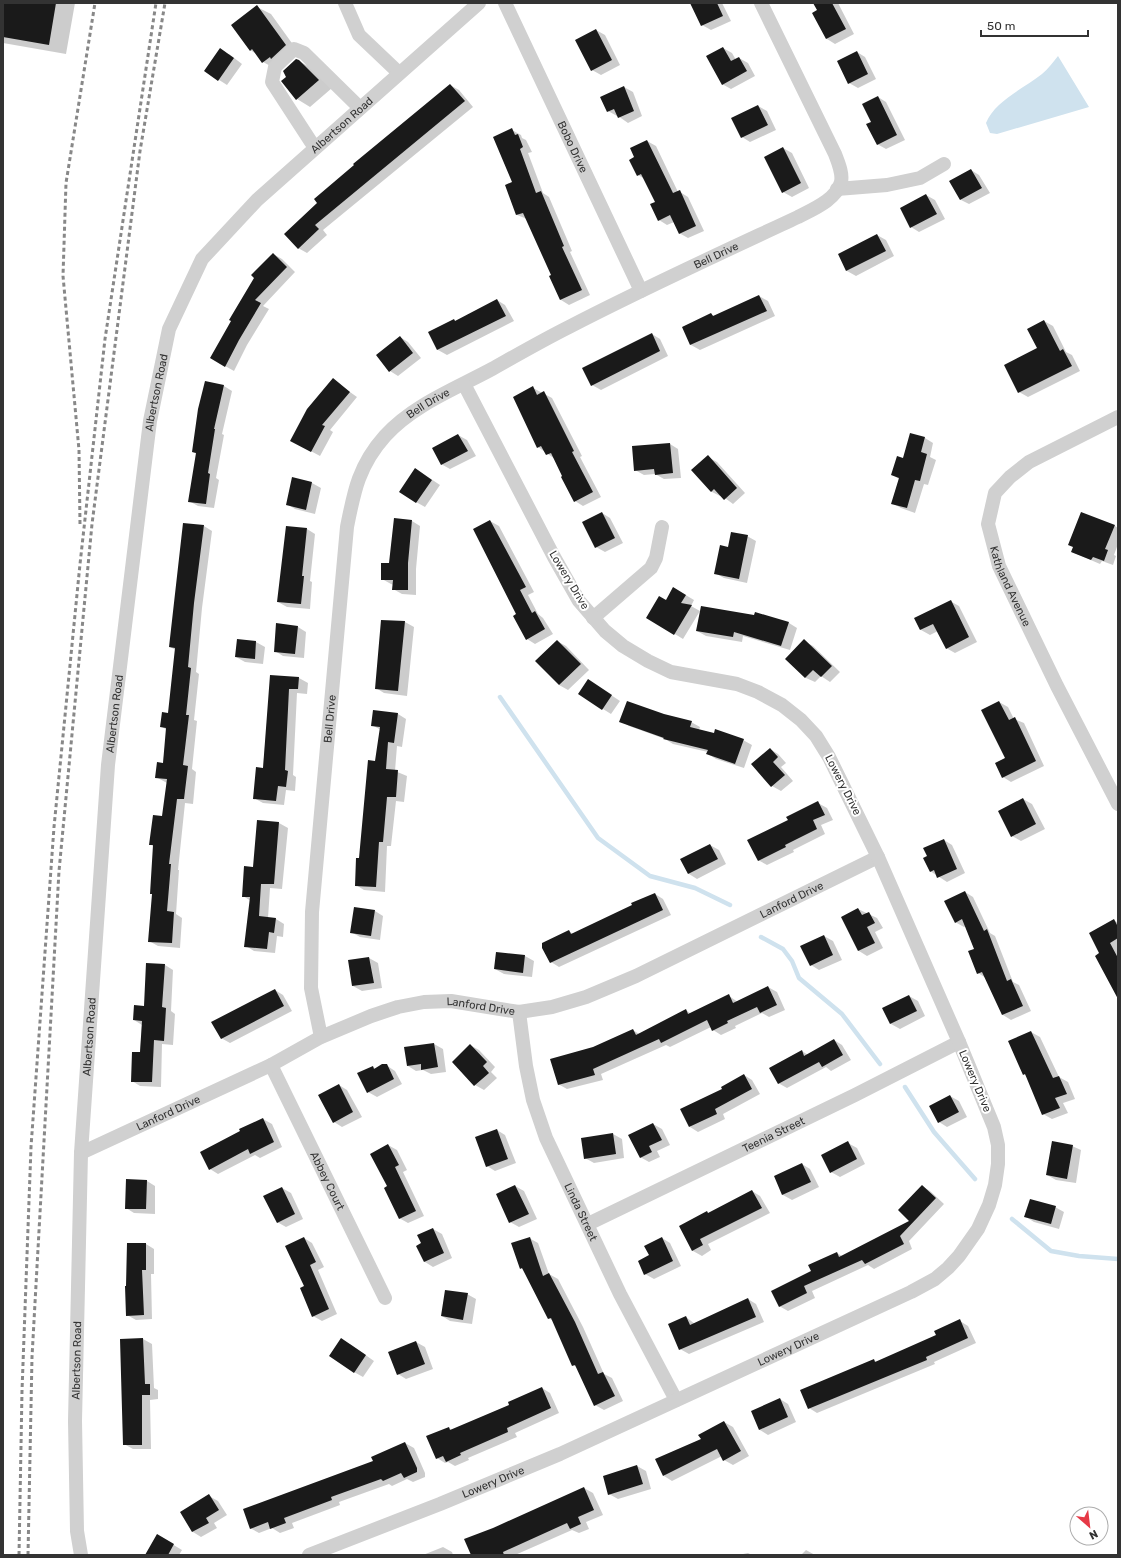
<svg xmlns="http://www.w3.org/2000/svg" width="1121" height="1558" font-family="Rubik,sans-serif">
  <style>
    .water { fill: #cfe2ee }
    .shadow { fill: #0003 }
    .lines { fill: none; stroke-linecap: round; stroke-linejoin: round }
    .stream { stroke: #cfe2ee; stroke-width: 4.5 }
    .building { fill: #1a1a1a }
    .minor { stroke: #d0d0d0; stroke-width: 14 }
    .rail { stroke: #888; stroke-width: 3; stroke-dasharray: 4 3; stroke-linecap: butt }
    .labels { text-anchor: middle; dominant-baseline: central; stroke-width: 4; stroke-linejoin: round; paint-order: stroke }
    .street-label { font-size: 11px; fill: #333; stroke: #fff }
  </style>
  <rect width="100%" height="100%" fill="#fff"/>
  <path class="water" d="M1058 56 1089 107 997 134 990 133 986 123C995 101 1023 89 1042 74 1048 69 1053 62 1058 56Z"/>
  <path class="shadow" d="M3 3H75L66 54 3 43Z
    M692 3H722L731 21 711 30 702 25Z
    M814 3H838L854 34 835 44 827 39 813 13 818 10Z
    M257 7 271 14 299 53 276 69 263 62 258 55 250 50Z
    M596 30 605 35 620 65 601 75 592 70Z
    M723 48 732 53 736 60 739 58 748 63 755 76 731 89 722 84Z
    M857 52 865 57 876 79 858 88 849 83Z
    M229 54 242 64 227 85 205 71Z
    M299 61 313 69 332 88 310 107 297 99 287 77Z
    M450 85 459 90 473 107 323 230 327 235 307 253 298 248 285 234Z
    M624 87 633 92 642 116 628 123 618 116H617L608 111 602 98Z
    M878 97 886 102 905 140 886 149 877 144 872 122Z
    M758 106 767 111 776 130 750 142 742 137Z
    M512 130 521 135 522 138 526 140 532 152 528 153 543 193 549 197 572 251 570 252 590 295 569 305 561 300 553 275 527 219 517 215 514 182Z
    M647 141 656 146 678 192H680L688 197 704 231 688 238 679 233 674 222 667 225 659 220 656 202 645 179 638 175 635 157Z
    M783 148 792 153 809 188 792 197 783 192Z
    M971 170 979 175 990 193 969 204 961 200Z
    M926 195 935 200 945 219 919 232 911 227Z
    M877 235 886 240 894 256 856 276 847 271 839 255Z
    M273 254 282 259 295 272 263 306 269 309 247 345 234 371 211 358 232 321Z
    M759 296 768 301 775 316 700 350 691 345 683 327 711 314 715 317Z
    M497 300 505 305 514 321 447 355 438 350 429 332 454 320 456 321Z
    M1044 321 1053 326 1066 352 1072 355 1080 371 1028 397 1019 392 1038 349 1028 329Z
    M652 334 660 339 668 356 601 390 592 385Z
    M400 337 408 342 421 358 398 376 390 371Z
    M333 380 357 397 330 430 333 432 320 456 292 441Z
    M206 382 224 386 232 391 222 434 224 435 216 478 219 480 214 508 198 506 189 501 197 454 193 452Z
    M533 388 552 398 582 456 580 457 601 497 583 506 575 501 555 459 538 447Z
    M911 434 925 438 933 443 930 457 936 460 928 485 924 484 915 513 901 508 892 503 899 479 893 475 903 459Z
    M458 435 467 440 476 456 450 469 441 464Z
    M670 444 678 449 681 478 664 479 655 474 644 475 635 470Z
    M708 457 717 462 745 493 733 504 721 495 720 496 712 492 692 470Z
    M416 469 440 485 425 507 416 502Z
    M293 479 312 483 321 488 315 514 295 509 287 504Z
    M602 513 610 518 623 543 605 552 596 547Z
    M412 521 420 526 416 569V595L402 594 393 589 394 585 391 584 382 579Z
    M490 521 499 526 534 592 528 595 538 614 543 618 553 634 535 644 527 639 517 615Z
    M204 526 212 531 202 608 196 672 199 674 194 720 197 721 192 769 196 772 193 804 185 803 178 870H179L176 914 182 918 180 948 158 946 149 941 153 894 154 847 150 844 163 817 167 783 156 777 163 764 167 730 161 726 169 714 176 650 170 647Z
    M1115 526 1118 528V544L1114 555 1116 556 1113 565 1102 561 1100 564 1072 552Z
    M307 529 315 534 310 581 312 582 310 609 287 607 278 602Z
    M747 536 756 541 747 583 724 578 715 573 729 548Z
    M674 588 694 600 691 606 700 611 683 639 647 617 666 601Z
    M950 601 959 606 977 642 955 653 946 648 938 631 930 635 921 630 916 618Z
    M756 613 789 623 797 628 790 650 743 636 742 642 706 636 697 631 755 616Z
    M382 621 405 622 414 627 407 696 384 693 376 688Z
    M298 627 306 632 304 658 283 656 275 651Z
    M238 640 256 642 265 647 263 664 245 662 236 657Z
    M557 641 566 646 589 670 568 690 559 685Z
    M804 641 813 646 840 672 830 682 821 676 815 682 806 678 787 659Z
    M271 676 299 678 308 683 307 694 297 693 293 775 296 777 295 791 286 790 284 805 263 803 254 798 263 769Z
    M596 685 620 701 611 714 579 694Z
    M999 702 1008 707 1014 719 1024 723 1044 766 1011 782 1003 777 1006 759Z
    M398 714 406 719 402 747 397 746 395 771 407 776 404 802 396 801 391 846H387L385 892 364 890 356 885 381 730 372 725Z
    M664 715 691 722 700 727 699 730 743 740 752 745 744 768 716 759 708 754V752L673 744 665 739 629 726 621 721Z
    M770 749 778 754 786 763 781 767 793 781 781 791 772 786Z
    M1023 799 1032 804 1045 829 1021 841 1012 836Z
    M818 803 827 808 833 820 821 825 825 834 793 850 794 852 767 865 758 860 789 821Z
    M258 821 279 823 288 828 282 889 270 888 268 918 276 919 284 924 283 937 277 936 275 953 254 951 246 946 251 901 243 896 254 868Z
    M944 840 952 845 965 873 947 882 930 871Z
    M710 845 719 850 726 864 697 879 689 874 682 859Z
    M965 892 973 897 990 933 995 936 1013 982 1019 985 1031 1011 1011 1020 1003 1015 986 978 978 973 975 950 966 926 964 927 955 922Z
    M655 894 663 899 671 915 559 967 551 962 569 931 573 934 633 906Z
    M858 909 877 918 883 928 875 932 883 948 867 956 859 951 842 917Z
    M375 911 383 916 380 940 360 937 351 932Z
    M1114 920 1118 923V996L1101 954Z
    M824 936 833 941 842 960 819 970 811 965Z
    M497 953 525 956 534 961 532 977 504 974 495 969Z
    M369 958 378 963 382 988 362 991 353 986 349 961Z
    M165 965 173 970 171 1011 175 1014 173 1045 162 1044 161 1087 140 1086 132 1081 140 1053 142 1025 134 1020 145 1007Z
    M768 987 777 992 785 1010 769 1017 762 1013 735 1026 736 1028 721 1035 713 1030 711 1027 670 1047 666 1045 601 1074 603 1080 567 1089 558 1084 594 1048 633 1030 639 1034 686 1010 691 1014 729 996 738 1002Z
    M275 990 283 995 292 1011 230 1043 221 1038Z
    M909 996 918 1001 925 1016 900 1029 891 1024 884 1009Z
    M1031 1032 1040 1037 1059 1077 1068 1082 1075 1099 1063 1103 1068 1113 1052 1119 1043 1114 1027 1076 1024 1074Z
    M834 1040 842 1045 851 1060 831 1071 826 1067 787 1088 778 1083 802 1051 808 1055Z
    M434 1044 443 1049 446 1072 431 1074 423 1070 416 1071 408 1066Z
    M470 1045 479 1050 495 1067 491 1072 497 1078 484 1090 475 1085 453 1062Z
    M386 1065 395 1071 402 1084 377 1097 368 1092 373 1067 376 1069Z
    M744 1075 752 1080 760 1094 723 1114 725 1119 698 1132 690 1127 723 1089Z
    M339 1085 347 1090 362 1117 342 1127 334 1122Z
    M950 1096 959 1101 967 1117 947 1127 939 1122Z
    M263 1119 272 1124 282 1147 260 1158 255 1155 218 1174 210 1169Z
    M653 1124 662 1129 670 1145 657 1151 660 1157 649 1162 640 1157Z
    M497 1130 505 1135 516 1163 495 1171 487 1166Z
    M613 1134 622 1139 624 1158 594 1163 585 1158Z
    M848 1143 857 1148 865 1164 840 1177 831 1172Z
    M388 1145 397 1150 407 1170 403 1172 424 1216 408 1223 399 1218 388 1187Z
    M1072 1146 1081 1150 1076 1183 1056 1180 1047 1175Z
    M802 1164 810 1169 819 1187 792 1200 783 1195 775 1177Z
    M147 1181 155 1186V1214L134 1213 126 1208Z
    M515 1186 524 1191 537 1219 519 1227 510 1222Z
    M922 1186 930 1191 944 1204 909 1241 912 1249 874 1269 868 1265 812 1291 815 1298 788 1311 779 1306 812 1271 837 1253 842 1256 911 1221Z
    M282 1188 291 1193 303 1219 286 1227 277 1222Z
    M752 1191 760 1196 770 1213 708 1244 711 1250 702 1256 693 1251 680 1227 709 1214Z
    M1055 1207 1064 1212 1059 1229 1034 1222 1026 1217Z
    M433 1229 442 1234 452 1258 433 1267 425 1262 422 1244Z
    M304 1238 312 1243 324 1267 318 1270 337 1314 322 1321 313 1316 306 1286Z
    M529 1238 538 1243 549 1274 558 1279 583 1327 604 1374 612 1378 623 1401 604 1410 595 1405 577 1367 573 1365 553 1321 549 1318 524 1270 521 1268Z
    M662 1238 670 1243 681 1266 654 1279 645 1274 650 1256Z
    M146 1244 154 1249V1274H151L152 1319 136 1320 127 1315Z
    M467 1294 476 1299 472 1324 450 1321 442 1316Z
    M748 1299 756 1304 764 1322 689 1354 680 1349 686 1317 695 1324Z
    M960 1321 968 1326 976 1343 934 1362 935 1364 817 1413 809 1408 874 1360 877 1362 937 1336Z
    M143 1339 152 1344 154 1388 158 1390V1399L150 1400 151 1449H133L124 1444 121 1340Z
    M416 1342 425 1347 433 1369 406 1379 398 1374Z
    M350 1344 374 1361 363 1377 354 1372Z
    M542 1388 550 1393 559 1413 515 1433 517 1437 468 1458 469 1460 455 1466 448 1462 445 1463 437 1458 449 1428 452 1430 510 1405Z
    M780 1399 788 1404 796 1422 768 1435 760 1430 752 1412Z
    M724 1422 733 1427 749 1456 733 1465 724 1460 722 1456 672 1481 664 1476 702 1439Z
    M405 1443 414 1448 425 1473V1477L413 1482 407 1479 392 1486 389 1484 339 1502 340 1505 292 1523 294 1528 280 1533 272 1528 259 1533 250 1528 375 1462Z
    M637 1466 646 1471 651 1489 618 1499 609 1494Z
    M584 1488 593 1493 603 1515 586 1522 589 1529 579 1533 572 1530 515 1555H472L493 1529Z
    M209 1496 218 1501 227 1515 214 1523 217 1528 201 1537 193 1532 181 1512Z
    M157 1535 182 1550 179 1555H146Z
    M443 1547 452 1552 453 1555H423Z
    M806 1550 815 1555H801Z
    M748 1553 752 1555H738Z"/>
  <g class="lines">
    <path class="stream" d="M500 697 598 838 650 876 695 888 730 905
      M761 937 783 949 792 961 799 978 842 1014 880 1064
      M905 1087 934 1132 975 1179
      M1012 1219 1051 1251 1079 1256 1118 1259"/>
  </g>
  <path class="building" d="M3 3H56L49 45 3 37Z
    M690 3H717L723 16 701 26Z
    M813 3H832L846 29 826 39 812 13 817 10Z
    M257 5 286 45 271 59 270 57 262 63 252 49 250 51 231 25Z
    M596 29 612 60 591 71 575 40Z
    M723 47 731 61 739 57 747 71 722 85 706 56Z
    M220 48 234 58 218 81 204 71Z
    M857 51 868 74 848 84 837 61Z
    M296 59 299 60 319 80 296 100 281 81 286 77 283 71Z
    M450 84 465 101 315 225 319 229 298 249 284 234 317 203 314 199 354 165 353 164Z
    M624 86 634 111 618 118 614 109 607 112 600 97Z
    M878 96 897 135 877 145 866 124 871 122 862 104Z
    M758 105 768 125 741 138 731 118Z
    M512 128 515 135 518 134 523 147 520 149 536 193 541 191 564 246 562 247 582 290 560 300 549 276 551 275 523 213 516 215 505 185 512 182 493 137Z
    M647 140 673 193 680 190 696 226 679 234 670 215 658 221 650 204 655 202 641 174 637 176 629 160 634 157 630 148Z
    M783 147 801 183 782 193 764 157Z
    M971 169 982 188 960 200 949 181Z
    M926 194 937 214 910 228 900 208Z
    M877 234 886 251 846 271 838 254Z
    M273 253 287 267 255 300 261 303 239 340 225 367 210 358 231 321 229 320 254 278 251 275Z
    M759 295 767 311 690 345 682 327 711 313 713 316Z
    M497 299 506 316 437 350 428 332 454 319 455 321Z
    M1044 320 1060 351 1063 349 1072 366 1018 393 1004 365 1037 348 1027 329Z
    M652 333 660 351 591 386 582 368Z
    M400 336 413 353 389 372 376 355Z
    M333 378 350 392 322 425 325 426 311 452 290 441 307 409Z
    M205 381 224 385 214 429H215L208 473 210 474 206 504 188 502 196 453 192 452 198 409Z
    M533 386 537 395 544 391 574 451 572 452 593 492 574 502 561 477 562 476 551 453 546 455 541 446 537 448 513 397Z
    M910 433 925 437 921 452 927 454 920 481 915 480 907 508 891 504 899 478 891 475 897 456 903 458Z
    M458 434 468 451 441 465 432 448Z
    M670 443 673 473 655 475 654 469 634 471 632 446Z
    M708 455 737 488 724 500 714 489 711 492 691 470Z
    M415 468 432 480 416 503 399 492Z
    M292 477 312 482 306 510 286 505Z
    M602 512 615 538 595 548 582 522Z
    M1081 512 1115 525 1105 549 1108 550 1104 561 1093 557 1091 560 1071 552 1073 547 1068 545Z
    M394 518 412 520 408 563V590H392L393 580H381V563H389Z
    M490 520 526 587 520 590 532 613 535 611 545 629 526 640 513 616 516 614 473 529Z
    M183 523 204 525 194 603 188 667 191 668 186 715H189L183 765 188 766 184 799H177L169 864H171L167 911 174 912 172 943 148 942 152 894H150L153 845H149L153 815 162 816 167 779 155 778 157 762 163 763 166 728 160 727 162 712 168 713 175 648 169 647Z
    M286 526 307 528 302 576H304L301 604 277 602Z
    M731 532 748 535 739 579 714 574 720 545 728 547Z
    M673 587 686 595 681 603 692 605 674 635 646 618 659 596 666 600Z
    M951 600 969 637 946 649 933 624 920 630 914 618Z
    M701 606 754 615 755 612 789 622 781 646 734 632 733 637 696 631Z
    M381 620 405 621 398 691 375 689Z
    M276 623 298 626 295 654 274 652Z
    M237 639 256 641 255 659 235 657Z
    M804 639 832 666 821 677 813 670 805 678 785 659Z
    M557 640 581 664 559 685 535 661Z
    M270 675 299 677 298 689H289L285 770 288 771 286 787 278 786 276 801 253 799 256 767 263 768Z
    M588 679 612 695 602 710 578 694Z
    M627 701 664 714 692 721 690 727 714 733 715 729 744 739 735 764 706 754 708 750 663 739 664 738 619 722Z
    M999 701 1009 720 1015 717 1036 761 1002 778 995 763 1005 758 981 710Z
    M373 710 398 713 394 743 388 742 386 769 398 770 396 797H387L383 842H379L376 887 355 886 356 858H359L368 760 375 761 380 727 371 726Z
    M770 748 778 757 773 762 785 775 771 787 751 764Z
    M1023 798 1036 824 1011 837 998 811Z
    M818 801 825 815 813 820 817 829 785 845 786 847 758 861 747 840 788 820 786 817Z
    M257 820 279 822 274 884H261L259 916 276 918 274 933 269 932 267 949 244 947 250 897H242L244 866 253 867Z
    M944 839 957 869 937 878 934 870 930 872 923 858 927 856 923 848Z
    M710 844 718 859 688 874 680 859Z
    M965 891 984 931 987 929 1007 981 1011 979 1023 1006 1002 1015 982 972 977 974 968 951 974 949 962 919 955 923 944 901Z
    M655 893 663 910 550 963 542 948V943L569 930 571 934 632 905 631 903Z
    M354 907 375 910 371 936 350 933Z
    M858 908 862 915 869 912 875 923 867 927 875 943 858 951 841 917Z
    M1114 919 1118 927V938L1110 943 1118 958V999L1095 956 1099 953 1089 933Z
    M824 935 833 955 810 966 800 946Z
    M496 952 525 955 523 973 494 969Z
    M369 957 374 983 352 986 348 960Z
    M146 963 165 964 162 1007 166 1008 164 1041 154 1040 152 1082H131L132 1052H140L142 1021 133 1020 134 1005 144 1006Z
    M768 986 777 1005 760 1013 757 1007 727 1021 728 1023 712 1031 707 1020 661 1043 659 1039 593 1069 595 1075 558 1085 550 1059 593 1047 633 1029 636 1035 686 1009 688 1014 729 994 733 1003Z
    M275 989 284 1006 221 1039 211 1022Z
    M909 995 917 1011 890 1024 882 1008Z
    M1031 1031 1053 1078 1059 1076 1067 1094 1055 1098 1060 1108 1042 1115 1025 1074 1023 1075 1008 1041Z
    M834 1039 843 1055 822 1067 819 1062 778 1084 769 1068 802 1050 804 1056Z
    M434 1043 438 1067 421 1070V1064L407 1066 404 1047Z
    M470 1044 487 1062 483 1066 489 1073 474 1086 452 1062Z
    M382 1064H387L394 1079 367 1093 357 1073 373 1066 374 1069Z
    M744 1074 752 1089 715 1109 717 1114 689 1127 680 1109 722 1089 721 1087Z
    M339 1084 353 1112 333 1123 318 1095Z
    M950 1095 959 1112 938 1123 929 1106Z
    M263 1118 274 1142 250 1154 248 1149 209 1170 200 1152 240 1131 239 1129Z
    M653 1123 662 1140 649 1146 652 1152 640 1158 628 1135Z
    M497 1129 508 1159 486 1167 475 1137Z
    M613 1133 616 1154 584 1159 581 1138Z
    M848 1141 857 1159 830 1173 821 1155Z
    M1052 1141 1073 1145 1067 1179 1046 1175Z
    M388 1144 399 1165 395 1167 416 1211 399 1219 384 1188 387 1186 370 1154Z
    M802 1163 811 1182 782 1195 774 1176Z
    M126 1179 147 1180 146 1209H125Z
    M515 1185 529 1214 509 1223 496 1194Z
    M922 1185 936 1198 900 1236 904 1244 865 1264 862 1260 804 1286 807 1293 779 1307 771 1291 811 1271 808 1265 837 1252 839 1257 909 1221 898 1210Z
    M282 1187 295 1214 277 1223 263 1196Z
    M752 1190 762 1208 700 1239 703 1245 692 1251 679 1226 707 1211 708 1213Z
    M1030 1199 1056 1206 1051 1224 1024 1217Z
    M433 1228 444 1253 424 1262 416 1246 421 1243 417 1235Z
    M304 1237 316 1262 310 1265 329 1309 312 1317 300 1288 304 1286 285 1246Z
    M530 1237 543 1276 549 1273 575 1322 598 1374 603 1372 615 1396 594 1406 575 1365 572 1366 551 1318 548 1319 522 1268 520 1269 511 1243Z
    M662 1237 673 1261 644 1275 638 1261 649 1255 644 1246Z
    M127 1243H146V1270H142L144 1315 126 1316 125 1286H126Z
    M445 1290 468 1293 463 1320 441 1316Z
    M748 1298 756 1317 679 1350 668 1324 686 1316 690 1325Z
    M960 1319 968 1338 926 1357 927 1360 808 1409 800 1390 874 1359 875 1362 936 1335 934 1331Z
    M143 1338 145 1384H150V1395H142V1445H123L120 1339Z
    M341 1338 366 1355 354 1373 329 1356Z
    M416 1341 425 1364 397 1375 388 1352Z
    M542 1387 551 1408 507 1428 508 1432 460 1453 461 1455 446 1462 443 1456 436 1459 426 1436 449 1427 450 1430 509 1405 508 1402Z
    M780 1398 788 1417 759 1430 751 1411Z
    M724 1421 741 1451 723 1461 717 1449 663 1476 655 1459 701 1439 698 1435Z
    M405 1442 417 1468V1472L404 1478 401 1473 383 1481 381 1479 331 1497 332 1500 284 1518 286 1523 270 1529 268 1522 250 1529 243 1509 373 1461 371 1457Z
    M637 1465 643 1484 608 1495 603 1476Z
    M584 1487 594 1510 578 1517 581 1524 570 1529 567 1523 503 1552 504 1555H471L464 1539 493 1528Z
    M209 1494 219 1510 206 1518 209 1523 192 1532 180 1512Z
    M157 1534 174 1544 168 1555H145Z"/>
  <g class="lines">
    <g class="minor">
      <path d="M345 3 359 35 399 73"/>
      <path id="s1" d="M505 3 641 291"/>
      <path d="M316 147 311 142 272 82 275 67 294 49 304 53 360 108"/>
      <path d="M837 189 887 185 920 178 944 164"/>
      <path id="s2" d="M1118 417 1029 462 1010 477 995 493 988 524 999 566 1057 686 1118 804"/>
      <path d="M593 618 651 568 656 558 662 527"/>
      <path id="s3" d="M519 1012 526 1066 533 1100 546 1138 620 1294 676 1400"/>
      <path id="s4" d="M321 1037 311 988 312 912 347 527C354 491 359 465 385 436 413 405 455 389 492 369 517 355 543 340 569 327 644 288 721 253 798 217 813 209 836 200 841 182 843 173 838 162 835 154L761 3"/>
      <path id="s5" d="M271 1065 385 1298"/>
      <path id="s6" d="M81 1153 271 1065 321 1037 371 1016 398 1007 424 1002 451 1001 519 1012 552 1007 586 997 636 976 878 857"/>
      <path id="s7" d="M588 1224 855 1095 959 1042"/>
      <path id="s8" d="M81 1555 77 1531 75 1421 81 1153 108 765 150 421 169 329 202 259 257 200 479 3"/>
      <path id="s9" d="M309 1555 440 1504 560 1454 911 1292 935 1279 948 1268 959 1256 978 1229 989 1205 995 1185 998 1164V1145L994 1127 959 1042 878 857 829 757 816 736 801 720 782 705 758 692 737 684 671 672 648 661 623 646 605 631 579 601 554 557 464 384"/>
    </g>
    <path class="rail" d="M80 524 79 450 63 276 66 183 95 3
      M19 1555 22 1391 31 1147 54 827 80 564 105 339 156 3
      M28 1555 32 1357 59 871 92 524 140 151 165 3"/>
  </g>
  <g class="labels">
    <g class="street-label">
      <text stroke="none"><textPath href="#s8" startOffset="1503">Albertson Road</textPath></text>
      <text stroke="none"><textPath href="#s1" startOffset="159">Bobo Drive</textPath></text>
      <text stroke="none"><textPath href="#s4" startOffset="991">Bell Drive</textPath></text>
      <text stroke="none"><textPath href="#s8" startOffset="1167">Albertson Road</textPath></text>
      <text stroke="none"><textPath href="#s4" startOffset="667">Bell Drive</textPath></text>
      <text transform="translate(569 580) rotate(59)">Lowery Drive</text>
      <text stroke="none"><textPath href="#s2" startOffset="244">Kathland Avenue</textPath></text>
      <text stroke="none"><textPath href="#s8" startOffset="843">Albertson Road</textPath></text>
      <text stroke="none"><textPath href="#s4" startOffset="320">Bell Drive</textPath></text>
      <text transform="translate(843 785) rotate(63)">Lowery Drive</text>
      <text stroke="none"><textPath href="#s6" startOffset="768">Lanford Drive</textPath></text>
      <text stroke="none"><textPath href="#s6" startOffset="433">Lanford Drive</textPath></text>
      <text stroke="none"><textPath href="#s8" startOffset="519">Albertson Road</textPath></text>
      <text transform="translate(975 1081) rotate(67)">Lowery Drive</text>
      <text stroke="none"><textPath href="#s6" startOffset="96">Lanford Drive</textPath></text>
      <text stroke="none"><textPath href="#s7" startOffset="206">Teenia Street</textPath></text>
      <text stroke="none"><textPath href="#s5" startOffset="129">Abbey Court</textPath></text>
      <text stroke="none"><textPath href="#s3" startOffset="211">Linda Street</textPath></text>
      <text stroke="none"><textPath href="#s9" startOffset="522">Lowery Drive</textPath></text>
      <text stroke="none"><textPath href="#s8" startOffset="195">Albertson Road</textPath></text>
      <text stroke="none"><textPath href="#s9" startOffset="198">Lowery Drive</textPath></text>
    </g>
  </g>
  <rect width="1121" height="1558" fill="none" stroke="#333333" stroke-width="8"/>
  <g transform="translate(1089 1526) rotate(152)"><circle r="19" fill="#ffffff" stroke="#adadad"/>
  <path d="M0-3L7 15L0 10L-7 15Z" fill="#e63946"/>
  <text y="-6" font-size="11" font-weight="bold" text-anchor="middle" fill="#333333">N</text>
  </g>
  <path d="M981 30v6h107v-6" fill="none" stroke="#333333" stroke-width="2"/>
  <text x="987" y="30" font-size="12" fill="#333333" stroke="#ffffff" stroke-width="3" paint-order="stroke">50 m</text>
</svg>
